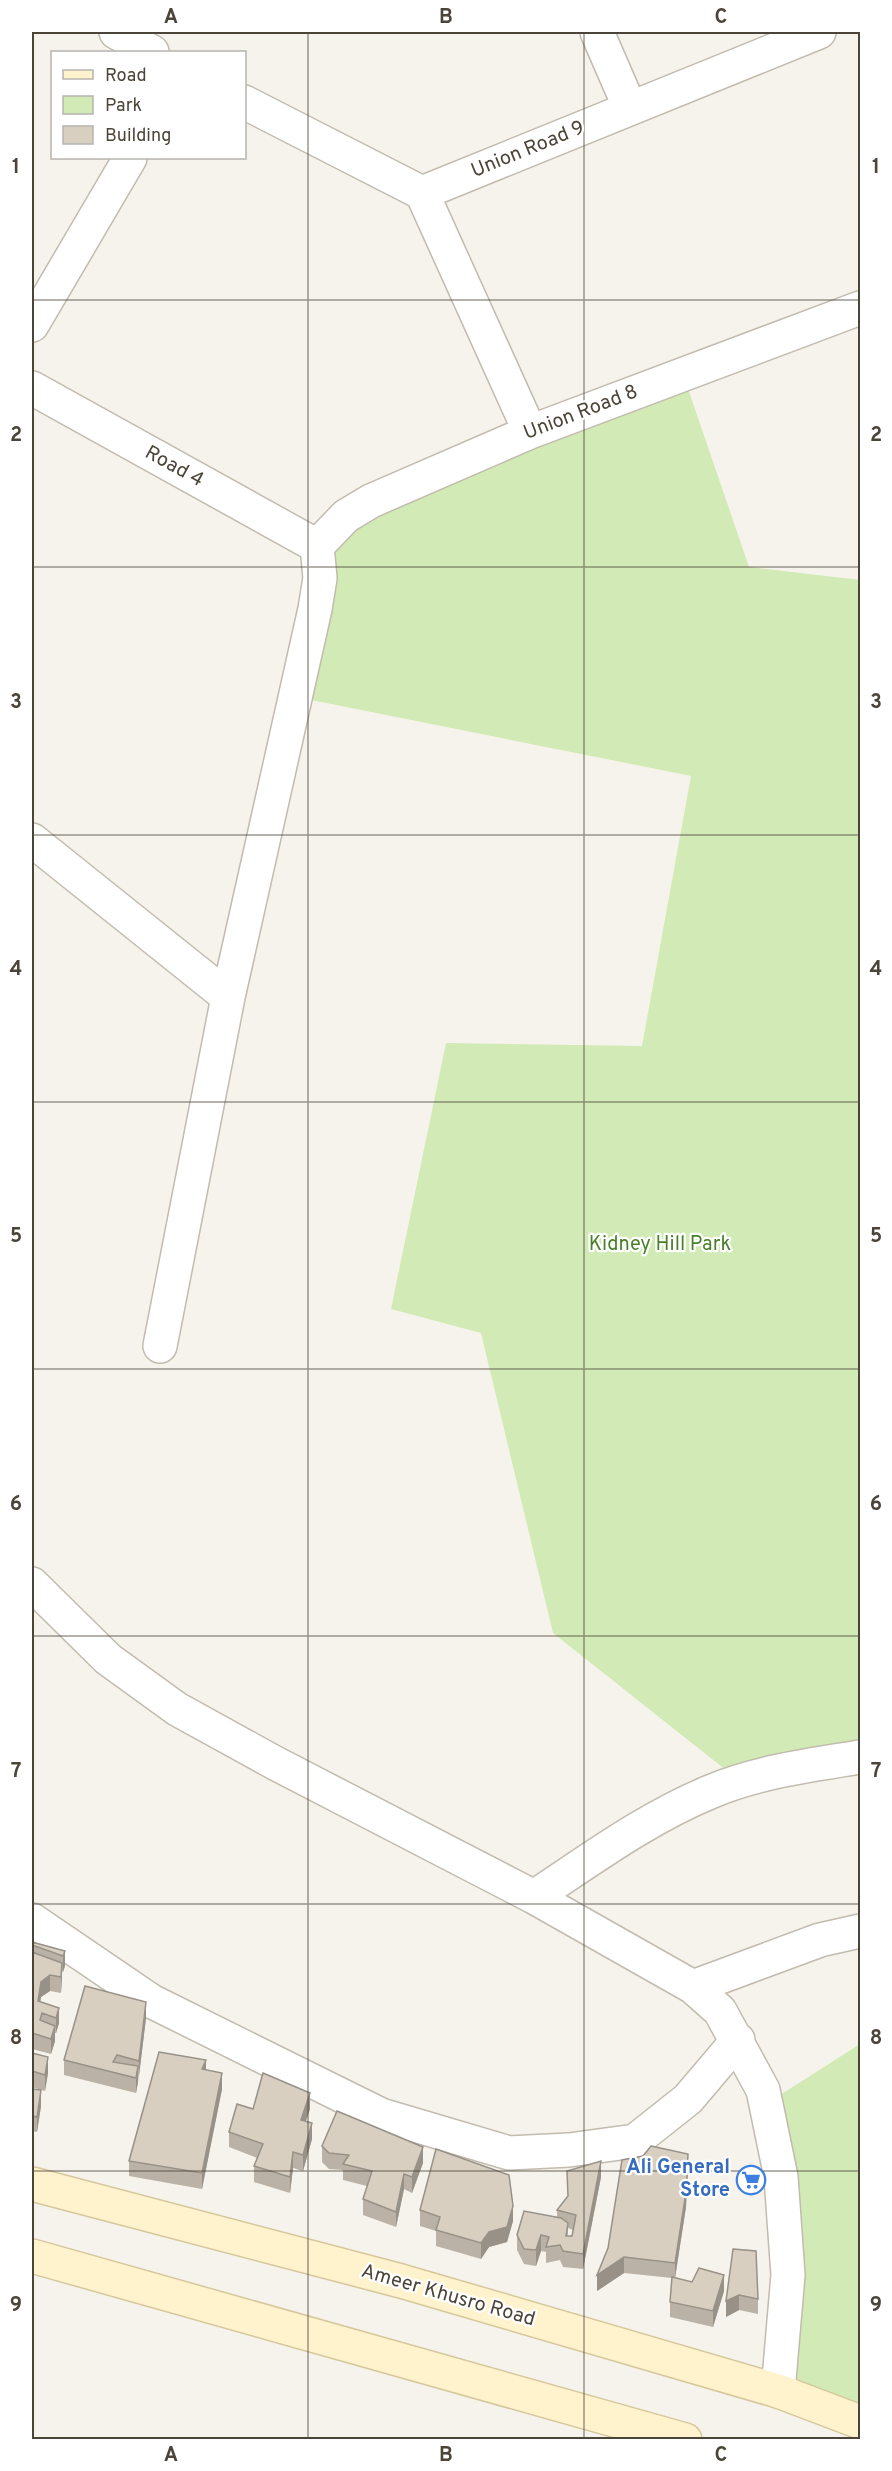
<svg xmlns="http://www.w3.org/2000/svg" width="892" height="2471" font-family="Overpass,sans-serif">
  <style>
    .green { fill: #d2eab5 }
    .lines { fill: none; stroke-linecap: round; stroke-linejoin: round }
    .minor-casing { stroke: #c2bbae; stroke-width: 36 }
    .secondary-casing { stroke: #d6c79b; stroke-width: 36 }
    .minor { stroke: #fff; stroke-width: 33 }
    .secondary { stroke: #fff3cd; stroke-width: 33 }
    .wall { fill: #bab2a6; fill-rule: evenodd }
    .shaded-wall { fill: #979187 }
    .building { fill: #d8cfc1; stroke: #979187; stroke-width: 1.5 }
    .grid { fill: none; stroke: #4b4439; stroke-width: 1.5; stroke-opacity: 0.55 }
    .labels { text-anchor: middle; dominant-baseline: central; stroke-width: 4.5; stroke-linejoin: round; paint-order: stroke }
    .street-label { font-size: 20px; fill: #4b4439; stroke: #fff }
    .park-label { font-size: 20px; fill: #4a7f2a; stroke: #fff }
    .shop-label { font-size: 20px; font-weight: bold; fill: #366cbe; stroke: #fff; text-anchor: end }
    .neatline { fill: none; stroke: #4b4439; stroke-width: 2 }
    .grid-label { font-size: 20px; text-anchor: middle; font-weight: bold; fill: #4b4439 }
  </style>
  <rect width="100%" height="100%" fill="#f6f3ec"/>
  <path class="green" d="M683 374 749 567 860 580V1757L741 1782 553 1633 481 1333 391 1309 446 1043 642 1046 691 776 296 697 317 546 388 494Z
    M860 2044V2420L778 2391 766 2104Z"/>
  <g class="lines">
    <g class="minor-casing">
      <path id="minor" d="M116 32 152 52
        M597 32 630 108
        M244 102 422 193 819 32
        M422 193 530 432
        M32 325 130 158
        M32 388 317 546
        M317 546 346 516 371 501 530 432 860 308
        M32 840 228 997
        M160 1346 228 997 315 609 320 578 317 546
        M32 1584 108 1659 177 1709 275 1763 534 1897 693 1987 720 2011 763 2090 781 2177 788 2275 778 2391
        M534 1897C590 1860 647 1818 710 1792 756 1772 811 1765 860 1757
        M32 1920 151 2001 381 2115 509 2153 569 2150 635 2141 688 2099 738 2040
        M693 1987 820 1940 860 1931"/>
    </g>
    <g class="secondary-casing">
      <path id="secondary" d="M32 2184 401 2281 778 2391 860 2422
        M32 2256 685 2440"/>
    </g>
    <use href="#minor" class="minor"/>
    <use href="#secondary" class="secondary"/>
  </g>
  <path class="wall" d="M32 1942 65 1951V1966L63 1972 62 1971 61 1993 50 1991 41 1997 40 2002 59 2008V2023L56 2033H55V2041L51 2054 32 2049Z
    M146 2018 138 2082 136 2093 64 2075V2060Z
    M32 2053 48 2073 45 2091 32 2087Z
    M206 2070 222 2089 202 2189 129 2176V2161Z
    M32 2089 41 2106 37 2132 32 2131Z
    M253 2109H310L306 2121 312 2139 303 2171 293 2168 290 2193 254 2182V2166L257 2158 229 2147V2132Z
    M322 2146 423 2163 412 2193 404 2189 396 2227 363 2215V2199L367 2186 343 2180V2170L329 2169 322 2162Z
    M688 2170 686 2207 675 2278 724 2291 713 2327 670 2317V2302L672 2278 624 2273 597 2291 608 2248Z
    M601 2177 583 2269 563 2267 560 2260 546 2263V2252L541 2251 536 2266 524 2264 517 2250V2235L557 2217V2210ZM568 2228 573 2230 572 2236H568Z
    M420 2210 513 2221 507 2242 489 2247 481 2259 436 2246V2231L420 2226Z
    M733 2249 758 2299V2314L739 2310 726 2317Z"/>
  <path class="shaded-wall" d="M65 1951V1966L63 1972V1956Z
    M62 1963V1978L61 1993V1977Z
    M50 1975V1991L41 1997 38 2017V2001L41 1982Z
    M146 2002V2018L139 2076V2061Z
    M59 2008V2023L56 2033V2018Z
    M55 2026V2041L51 2054V2039Z
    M48 2057V2073L45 2091V2075Z
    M206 2060V2076L202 2069Z
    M138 2066V2082L136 2093V2078Z
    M222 2073V2089L202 2189V2173Z
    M41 2090V2106L37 2132V2117Z
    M310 2093V2109L301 2135V2120Z
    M312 2123V2139L303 2171V2155Z
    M423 2147V2163L412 2193V2177Z
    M293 2152V2168L290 2193V2177Z
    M688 2154 686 2207 675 2278V2263Z
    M601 2161V2177L583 2269V2254Z
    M404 2174V2189L396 2227V2212Z
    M513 2206V2221L507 2242 489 2247 481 2259V2243L489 2232Z
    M541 2235V2251L536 2266V2250Z
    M624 2257V2273L597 2291V2275Z
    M724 2275V2291L713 2327V2311Z
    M739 2295V2310L726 2317V2301Z"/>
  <path class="building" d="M32 1942 65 1951 63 1956 32 1945Z
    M32 1952 62 1963 61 1977 50 1975 41 1982 38 2001 59 2008 56 2018 42 2013 40 2020 55 2026 51 2039 32 2033Z
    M85 1986 146 2002 139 2061 117 2055 113 2062 138 2066 136 2078 64 2060Z
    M159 2052 206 2060 202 2069 222 2073 202 2173 129 2161Z
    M32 2053 48 2057 45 2075 32 2071Z
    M263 2073 310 2093 301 2120 312 2123 303 2155 293 2152 290 2177 254 2166 263 2144 229 2132 237 2104 253 2109Z
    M32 2089 41 2090 37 2117 32 2116Z
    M337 2111 423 2147 412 2177 404 2174 396 2212 363 2199 372 2171 343 2164 349 2155 329 2153 322 2146Z
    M651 2146 688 2154 686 2192 675 2263 624 2257 597 2275 608 2248 622 2160 643 2156Z
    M436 2149 509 2175 513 2206 507 2227 489 2232 481 2243 436 2230 440 2217 420 2210Z
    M601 2161 583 2254 563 2251 560 2245 546 2247 549 2237 541 2235 536 2250 524 2249 517 2235 524 2211 561 2218 568 2223 566 2236H572L576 2215 557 2210 568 2196 567 2171Z
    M733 2249 756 2251 758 2299 739 2295 726 2301Z
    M699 2268 724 2275 713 2311 670 2302 672 2277 692 2282Z"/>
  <path class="grid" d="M308 32V2440M584 32V2440M32 300H860M32 567H860M32 835H860M32 1102H860M32 1369H860M32 1636H860M32 1904H860M32 2171H860"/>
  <defs>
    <g id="supermarket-ring" transform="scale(1.5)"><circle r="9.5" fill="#fff" stroke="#3f7fe0" stroke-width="1.5"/><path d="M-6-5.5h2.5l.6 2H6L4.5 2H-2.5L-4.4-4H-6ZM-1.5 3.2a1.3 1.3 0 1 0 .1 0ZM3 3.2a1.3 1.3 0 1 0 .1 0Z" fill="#3f7fe0"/></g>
  </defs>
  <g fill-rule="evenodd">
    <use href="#supermarket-ring" x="751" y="2180"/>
  </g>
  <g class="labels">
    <g class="street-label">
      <text transform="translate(528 150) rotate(-22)">Union Road 9</text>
      <text transform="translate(581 413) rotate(-21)">Union Road 8</text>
      <text transform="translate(174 467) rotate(29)">Road 4</text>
      <text transform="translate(448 2296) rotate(16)">Ameer Khusro Road</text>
    </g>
    <g class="park-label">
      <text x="660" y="1245">Kidney Hill Park</text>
    </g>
    <g class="shop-label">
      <text x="730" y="2168">Ali General<tspan x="730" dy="23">Store</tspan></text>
    </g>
  </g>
  <rect width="892" height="2471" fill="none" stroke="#ffffff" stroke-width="66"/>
  <rect x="51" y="51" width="195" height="108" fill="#ffffff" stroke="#b7b4b0" stroke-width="1.5"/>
  <rect x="63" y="70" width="30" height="9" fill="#fff3cd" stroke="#b7b4b0" stroke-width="1.5"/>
  <text x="105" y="81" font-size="18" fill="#4b4439">Road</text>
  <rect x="63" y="96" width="30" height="18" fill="#d2eab5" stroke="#b7b4b0" stroke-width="1.5"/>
  <text x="105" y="111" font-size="18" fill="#4b4439">Park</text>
  <rect x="63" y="126" width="30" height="18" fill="#d8cfc1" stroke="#b7b4b0" stroke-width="1.5"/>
  <text x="105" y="141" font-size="18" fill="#4b4439">Building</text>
  <rect x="33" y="33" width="826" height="2405" class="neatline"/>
  <g class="grid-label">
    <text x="171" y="23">A</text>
    <text x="446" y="23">B</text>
    <text x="721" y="23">C</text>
    <text x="16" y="173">1</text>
    <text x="876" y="173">1</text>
    <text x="16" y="441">2</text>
    <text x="876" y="441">2</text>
    <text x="16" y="708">3</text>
    <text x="876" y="708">3</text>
    <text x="16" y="975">4</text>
    <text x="876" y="975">4</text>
    <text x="16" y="1242">5</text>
    <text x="876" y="1242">5</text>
    <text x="16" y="1510">6</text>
    <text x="876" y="1510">6</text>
    <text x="16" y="1777">7</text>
    <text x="876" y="1777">7</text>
    <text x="16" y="2044">8</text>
    <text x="876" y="2044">8</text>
    <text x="16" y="2311">9</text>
    <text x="876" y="2311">9</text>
    <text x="171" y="2461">A</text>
    <text x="446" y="2461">B</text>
    <text x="721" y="2461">C</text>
  </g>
</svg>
